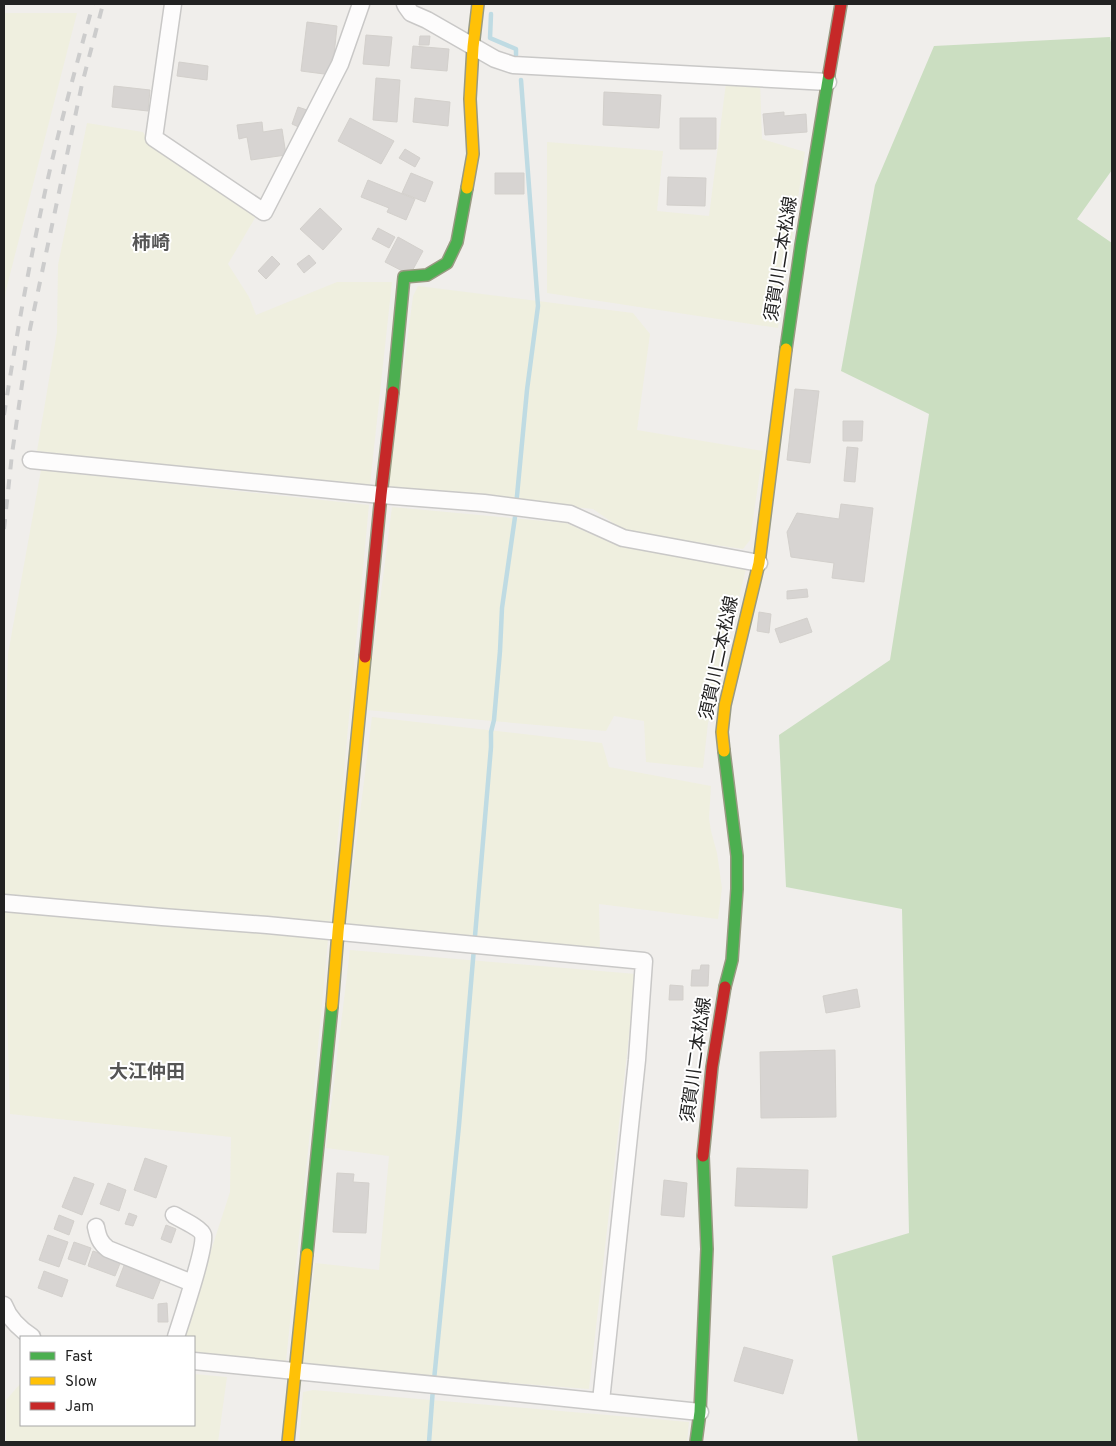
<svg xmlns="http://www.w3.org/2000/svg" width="1116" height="1446" font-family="Overpass,'Noto Sans JP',sans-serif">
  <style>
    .farmland { fill: #efefdf }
    .forest { fill: #cbdec1 }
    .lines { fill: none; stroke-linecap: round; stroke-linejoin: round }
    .stream { stroke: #bfdbe3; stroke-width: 4.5 }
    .building { fill: #d7d4d2; stroke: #d3d0cc }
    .street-casing { stroke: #c9c8c7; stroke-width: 19 }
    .fast-casing { stroke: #999a82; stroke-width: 14 }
    .slow-casing { stroke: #999a82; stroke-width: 14 }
    .jam-casing { stroke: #999a82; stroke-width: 14 }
    .street { stroke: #fdfcfc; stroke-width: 16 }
    .fast { stroke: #4caf50; stroke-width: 11 }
    .slow { stroke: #ffc107; stroke-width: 11 }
    .jam { stroke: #c62828; stroke-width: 11 }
    .rail { stroke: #ccc; stroke-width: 4; stroke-dasharray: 10 10; stroke-linecap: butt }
    .labels { text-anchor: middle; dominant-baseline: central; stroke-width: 4; stroke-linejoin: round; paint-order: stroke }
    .street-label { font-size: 18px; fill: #222; stroke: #fff }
    .neighbourhood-label { font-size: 19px; font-weight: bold; fill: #555; stroke: #fff }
  </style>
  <rect width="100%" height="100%" fill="#f0eeeb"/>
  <path class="farmland" d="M4 13H77L6 290 4 306Z
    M760 81 762 139 805 152 778 328 547 293V142L663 151 657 211 709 216 726 83Z
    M87 123 143 132 152 147 259 211 228 264 249 297 256 315 337 282H392L370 485 243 475 37 451 57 332 58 265Z
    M418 286 633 313 650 334 637 430 763 451 750 540 743 549 626 532 593 509 388 488 413 296Z
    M41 470 369 505 309 1141 286 1361 194 1353V1337H183L230 1192 231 1137 10 1114 4 900V777L8 654Z
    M392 507 566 523 616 545 746 569 708 723 703 768 646 762 644 721 614 716 606 731 366 710Z
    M372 717 602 743 609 767 711 786 709 818 711 831 717 853 722 888 718 919 599 904 600 951 346 926Z
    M350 950 636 974 589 1389 303 1367 315 1263 379 1270 389 1156 326 1148Z
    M194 1374 227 1377 218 1442H6V1400L21 1383V1425H194Z
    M313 1390 689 1422 687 1442H299L303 1392Z"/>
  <path class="forest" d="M1110 37 1112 48V170L1077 219 1112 243V1442H858L832 1256 909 1233 902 909 786 887 779 735 890 660 929 414 841 371 875 185 934 46Z"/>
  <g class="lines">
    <path class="stream" d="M491 14 490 38 516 49V55
      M434 1380 459 1125 491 747V732L494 720 500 651 502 608 515 517 527 390 538 306 521 80
      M429 1442 433 1388"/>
  </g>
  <path class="building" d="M307 22 337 26 332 75 301 71Z
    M366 35 392 37 389 66 363 64Z
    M420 36H430L429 45H419Z
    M413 46 449 49 447 71 411 68Z
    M179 62 208 66 207 80 177 76Z
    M376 78 400 80 397 122 373 120Z
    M114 86 150 90 148 111 112 107Z
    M604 92 661 95 659 128 603 125Z
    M415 98 450 102 448 126 413 122Z
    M298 107 310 111 303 129 292 124Z
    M784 112V116L806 114 807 132 765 135 763 114Z
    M350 118 394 141 381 164 338 141Z
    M680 118H716V149H680Z
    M262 122 263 132 282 129 286 155 251 160 247 137 239 139 237 125Z
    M405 149 420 158 415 167 399 158Z
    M411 173 433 182 425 202 402 193Z
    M495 173H524V194H495Z
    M668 177 706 178 705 206 667 205Z
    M368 180 415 199 406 220 387 212 389 208 361 197Z
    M320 208 342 229 323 250 300 229Z
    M378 228 395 237 389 248 372 239Z
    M398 237 423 251 410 275 385 262Z
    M309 255 316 263 304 273 297 264Z
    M272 256 280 264 266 279 258 271Z
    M795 389 819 391 810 463 787 460Z
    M843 421H863L862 441H843Z
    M847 447 858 448 855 482 844 481Z
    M841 504 873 508 864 582 832 578 834 563 791 557 787 532 797 513 839 519Z
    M807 589 808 597 787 599V591Z
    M759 612 771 614 769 633 757 631Z
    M807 618 812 632 780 643 775 629Z
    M701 965H709L708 986H691L692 970H700Z
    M670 985 683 986V1000H669Z
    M857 989 860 1007 826 1013 823 996Z
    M835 1050 836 1117 761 1118 760 1052Z
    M145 1158 167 1166 156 1198 134 1190Z
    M737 1168 808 1170 807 1208 735 1206Z
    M337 1173 354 1174 353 1182 369 1183 366 1233 333 1232Z
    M74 1177 94 1184 82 1215 62 1207Z
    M664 1180 687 1183 684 1217 661 1215Z
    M108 1183 126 1190 119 1211 100 1204Z
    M129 1213 137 1216 133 1226 125 1224Z
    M59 1215 74 1221 69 1235 54 1229Z
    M166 1225 176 1229 171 1243 161 1239Z
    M48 1235 68 1242 59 1267 39 1260Z
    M74 1242 91 1248 85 1265 68 1259Z
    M93 1251 121 1261 115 1276 88 1266Z
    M125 1263 162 1276 153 1299 116 1286Z
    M44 1271 68 1280 62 1297 38 1288Z
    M167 1303 168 1322H158V1304Z
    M744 1347 793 1360 783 1394 734 1381Z"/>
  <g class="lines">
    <g class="street-casing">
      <path id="street" d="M173 4 154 138 264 212 340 64 361 4
        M405 4 406 6 411 13 427 20 495 59 513 65 828 82
        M31 460 381 495 484 503 570 514 623 538 759 563
        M4 903 162 917 267 925 644 961 637 1060 601 1401
        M174 1215C180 1219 201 1228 203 1235 206 1247 181 1321 176 1337
        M96 1227C98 1237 100 1243 108 1249L192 1283
        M4 1305C9 1319 20 1329 32 1337
        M194 1361 536 1395 700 1412"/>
    </g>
    <g class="fast-casing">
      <path id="fast" d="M786 349 801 245 829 74
        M393 392 404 277 427 275 447 263 457 242 467 188
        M724 751 737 856V889L732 960 725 987
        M307 1254 332 1006
        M696 1442 700 1412 707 1249 703 1156"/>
    </g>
    <g class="slow-casing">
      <path id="slow" d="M467 188 473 154 470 99 473 47 478 4
        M724 751 722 732 725 705 759 563 786 349
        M332 1006 338 932 365 657
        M288 1442 307 1254"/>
    </g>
    <g class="jam-casing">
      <path id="jam" d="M829 74 841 4
        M365 657 381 495 393 392
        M703 1156 712 1067 725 987"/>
    </g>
    <use href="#street" class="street"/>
    <use href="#fast" class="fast"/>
    <use href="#slow" class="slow"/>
    <use href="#jam" class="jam"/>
    <path class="rail" d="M4 415C15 345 27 275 42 206 56 138 75 71 93 4
      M4 529 12 454 30 329 82 84 103 4"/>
  </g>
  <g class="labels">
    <g class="street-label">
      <text transform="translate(782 259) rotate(-81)">須賀川二本松線</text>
      <text transform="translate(720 658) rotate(-78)">須賀川二本松線</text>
      <text transform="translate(697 1060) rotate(-82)">須賀川二本松線</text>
    </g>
    <g class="neighbourhood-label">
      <text x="151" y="244">柿崎</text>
      <text x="147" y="1073">大江仲田</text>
    </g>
  </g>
  <rect width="1116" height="1446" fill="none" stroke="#222222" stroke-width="10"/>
  <rect x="20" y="1336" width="175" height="90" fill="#ffffff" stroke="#a7a7a7"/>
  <rect x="30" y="1352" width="25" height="8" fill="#4caf50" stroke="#a7a7a7"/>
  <text x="65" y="1361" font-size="15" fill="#222222">Fast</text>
  <rect x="30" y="1377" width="25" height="8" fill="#ffc107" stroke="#a7a7a7"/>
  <text x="65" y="1386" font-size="15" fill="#222222">Slow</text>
  <rect x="30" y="1402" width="25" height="8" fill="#c62828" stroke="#a7a7a7"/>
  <text x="65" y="1411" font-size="15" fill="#222222">Jam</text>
</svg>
